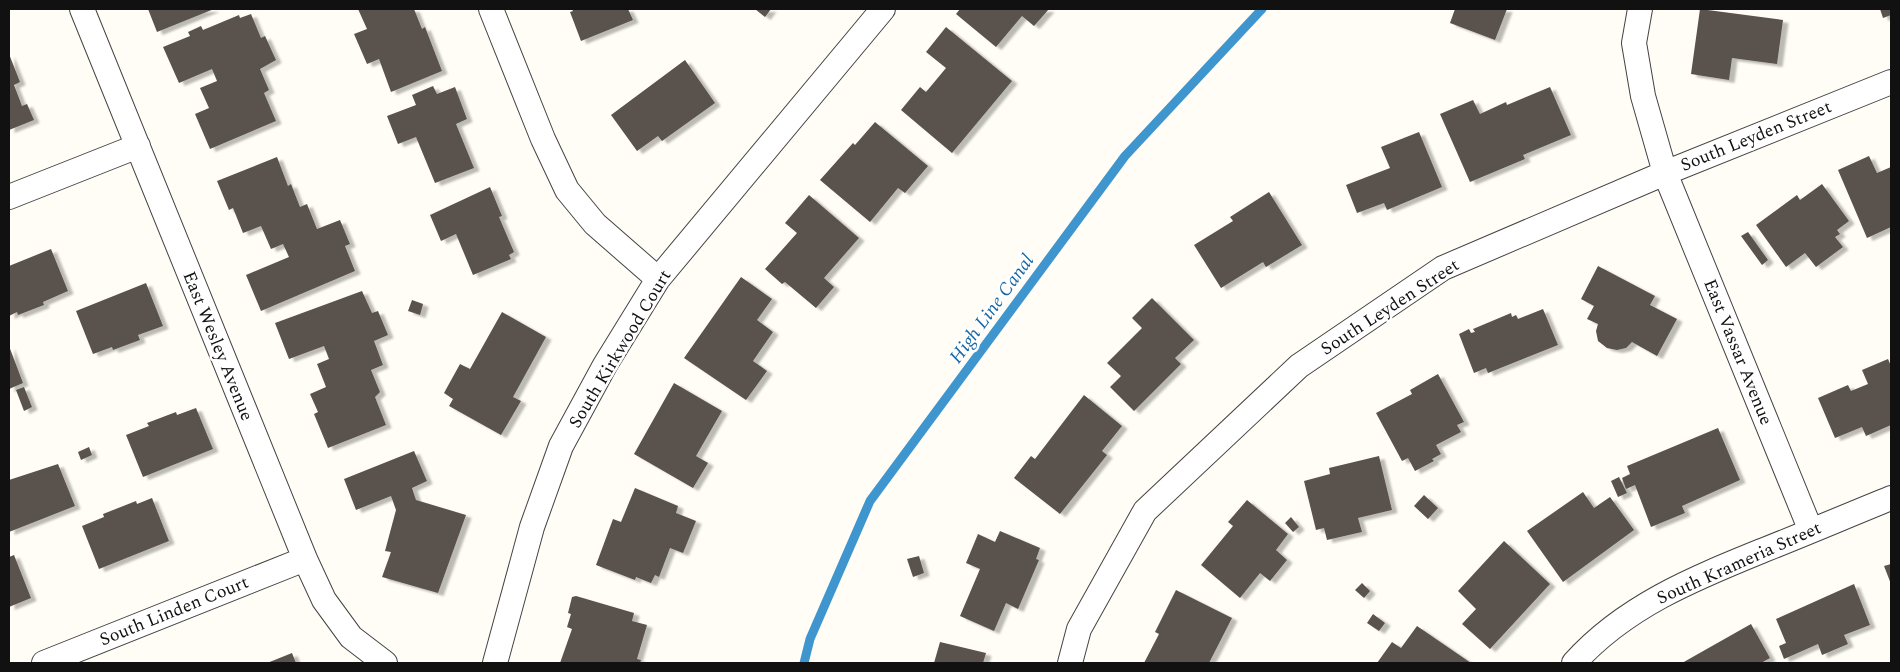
<svg xmlns="http://www.w3.org/2000/svg" width="1900" height="672" font-family="Spectral,serif">
  <style>
    .lines { fill: none; stroke-linecap: round; stroke-linejoin: round }
    .stream { stroke: #3f96cf; stroke-width: 9 }
    .building { fill: #5a524d; filter: url(#shadow) }
    .street-casing { stroke: #444; stroke-width: 26 }
    .street { stroke: #fff; stroke-width: 24 }
    .labels { text-anchor: middle; dominant-baseline: central; stroke-width: 5; stroke-linejoin: round; paint-order: stroke }
    .street-label { font-size: 18px; fill: #111; stroke: #fff }
    .water-label { font-size: 19px; font-style: italic; fill: #1768a6; stroke: #fff }
  </style>
  <defs>
    <filter id="shadow"><feDropShadow dx="5.5" dy="3" stdDeviation="1" flood-color="#0004"/></filter>
  </defs>
  <rect width="100%" height="100%" fill="#fffdf5"/>
  <g class="lines">
    <path class="stream" d="M804 663 810 639 870 501 1125 156 1262 9"/>
  </g>
  <path class="building" d="M148 9H214L157 32Z
    M358 9H414L422 29 425 27 442 71 391 92 379 59 367 64 354 34 367 29Z
    M572 9H628L633 20 581 41 570 12 573 11Z
    M755 9H771L765 17Z
    M960 9H1049L1034 26 1022 16 996 47 956 14Z
    M1455 9H1507L1495 40 1450 23Z
    M1700 9 1783 20 1777 64 1732 58 1729 80 1691 74Z
    M1880 9H1891V15L1883 18Z
    M251 14 261 38 265 36 276 60 260 69 269 90 264 93 276 121 210 149 195 114 209 108 200 88 217 81 212 69 179 83 163 47 190 36 188 32 201 26 203 30 239 15 240 18Z
    M946 27 1012 81 952 153 901 110 920 87 926 92 946 68 926 52Z
    M9 54 20 82 14 85 22 106 27 104 34 120 9 130Z
    M685 60 715 103 662 141 658 136 637 151 611 115Z
    M433 86 437 94 455 87 467 119 456 124 474 168 435 183 416 137 398 144 387 116 416 105 412 95Z
    M1550 87 1571 135 1523 155 1525 159 1470 182 1440 114 1473 100 1480 114 1506 102 1507 105Z
    M875 122 928 166 905 193 898 188 870 222 820 180 853 143 855 145Z
    M1419 132 1442 187 1387 210 1384 203 1357 213 1346 185 1390 168 1381 147Z
    M1869 156 1877 173 1891 167V227L1867 238 1838 170Z
    M277 157 288 186 291 184 300 207 307 204 317 229 340 220 350 244 345 246 355 271 261 311 246 275 289 257 283 244 271 249 261 226 243 233 233 208 229 210 217 181Z
    M1822 184 1849 221 1837 230 1840 234 1835 237 1843 247 1816 267 1805 253 1786 267 1756 225 1797 195 1800 200Z
    M490 187 502 216 499 217 514 252 509 255 511 259 473 275 456 234 441 241 430 215Z
    M1269 192 1302 245 1266 267 1263 262 1221 288 1194 245 1233 221 1230 217Z
    M809 195 859 238 824 278 834 287 816 308 785 282 782 284 765 269 797 233 785 223Z
    M1748 232 1768 260 1762 265 1741 236Z
    M51 249 68 291 43 302 44 305 18 315 17 312 9 316V266Z
    M1598 266 1655 296 1650 305 1677 319 1657 356 1632 342 1626 348 1617 350 1607 348 1598 341 1596 331 1598 324 1587 319 1594 306 1581 299Z
    M741 277 772 299 757 320 773 332 753 361 767 371 746 400 684 358Z
    M146 283 163 326 138 335 140 340 113 350 112 347 93 354 76 311Z
    M362 291 372 313 378 311 388 335 374 341 383 365 371 370 380 392 375 397 386 425 328 448 314 414 318 412 310 394 326 387 317 364 329 359 324 346 289 359 275 323Z
    M1152 298 1194 340 1175 358 1181 364 1134 411 1110 387 1121 376 1107 363 1142 328 1132 318Z
    M412 300 423 304 420 315 408 311Z
    M1543 309 1558 345 1488 373 1486 368 1474 373 1459 334 1469 329 1471 333 1475 332 1473 329 1511 313 1512 317 1516 315 1518 319Z
    M502 312 546 337 513 397 521 401 501 435 449 406 453 399 444 393 460 364 470 369Z
    M9 346 23 383 9 389Z
    M1888 359 1891 366V425L1866 436 1862 427 1835 438 1818 398 1848 385 1851 391 1868 384 1862 370Z
    M1438 374 1464 422 1457 425 1461 432 1436 445 1441 454 1432 459 1434 461 1415 471 1408 458 1402 461 1376 413 1412 394 1410 390Z
    M674 383 722 411 696 456 708 463 693 488 634 454Z
    M24 387 32 407 24 411 16 390Z
    M1084 395 1122 426 1102 451 1107 455 1060 514 1014 478 1031 456 1035 459Z
    M196 408 213 449 143 477 126 435 149 426 147 423 176 412 177 415Z
    M1718 428 1740 480 1682 506 1685 513 1651 527 1635 485 1626 489 1622 478 1630 474 1627 466Z
    M89 447 92 455 81 460 78 452Z
    M414 451 427 481 412 488 416 500 466 515 438 593 382 577 391 552 385 551 396 510 391 496 356 510 344 479Z
    M1379 456 1392 510 1358 518 1362 532 1327 540 1324 528 1316 530 1304 481 1330 474 1329 468Z
    M58 464 75 506 9 532V480Z
    M1619 477 1627 493 1618 497 1611 481Z
    M635 488 678 506 676 513 696 521 683 553 670 548 659 577 655 575 651 583 636 577 635 580 596 565 613 519 621 522Z
    M1583 492 1594 508 1610 497 1634 530 1563 582 1527 531Z
    M1424 495 1438 508 1428 519 1414 506Z
    M152 498 169 541 99 569 82 526 104 517 103 514 136 501 137 504Z
    M1247 500 1288 534 1276 550 1287 560 1270 581 1260 573 1240 598 1201 565 1233 526 1228 522Z
    M1291 517 1299 527 1293 532 1285 523Z
    M1000 531 1040 548 1036 559 1039 560 1018 609 1006 603 994 631 960 616 980 569 966 563 978 534 995 542Z
    M1504 541 1550 584 1490 649 1462 624 1476 609 1458 591Z
    M14 555 31 598 9 607V557Z
    M919 556 924 573 913 577 907 559Z
    M1891 564V584L1884 566Z
    M1362 583 1370 591 1364 598 1355 590Z
    M1854 584 1870 625 1844 635 1848 644 1822 655 1818 644 1784 659 1779 646 1786 643 1776 619Z
    M1176 590 1232 618 1209 663H1144L1159 634 1155 632Z
    M576 596 634 613 632 621 647 625 637 659 641 660 640 663H560L572 629 567 627 571 614 568 613 572 597Z
    M1373 614 1385 623 1379 631 1367 623Z
    M1751 624 1770 658 1761 663H1682Z
    M1417 626 1471 663H1377L1392 642 1401 648Z
    M940 642 986 653 983 663H934Z
    M292 653 296 663H267Z"/>
  <g class="lines">
    <g class="street-casing">
      <path id="street" d="M82 9 305 559 324 600 351 637 385 663
        M491 9 543 139 567 190 595 224 658 279
        M1640 9 1634 43 1643 96 1665 173 1811 531
        M9 197 138 146
        M44 663 305 559
        M495 663 532 527 561 446 605 365 658 279 883 9
        M1070 663 1079 629 1145 511 1299 366 1443 268 1665 173 1891 82
        M1574 663C1625 606 1695 578 1764 550 1807 533 1849 515 1891 498"/>
    </g>
    <use href="#street" class="street"/>
  </g>
  <g class="labels">
    <g class="street-label">
      <text transform="translate(1756 136) rotate(-22)">South Leyden Street</text>
      <text transform="translate(1390 307) rotate(-33)">South Leyden Street</text>
      <text transform="translate(218 346) rotate(68)">East Wesley Avenue</text>
      <text transform="translate(620 349) rotate(-59)">South Kirkwood Court</text>
      <text transform="translate(1738 352) rotate(68)">East Vassar Avenue</text>
      <text transform="translate(1739 563) rotate(-24)">South Krameria Street</text>
      <text transform="translate(174 611) rotate(-22)">South Linden Court</text>
    </g>
    <g class="water-label">
      <text transform="translate(992 309) rotate(-54)">High Line Canal</text>
    </g>
  </g>
  <rect width="1900" height="672" fill="none" stroke="#111111" stroke-width="20"/>
</svg>
